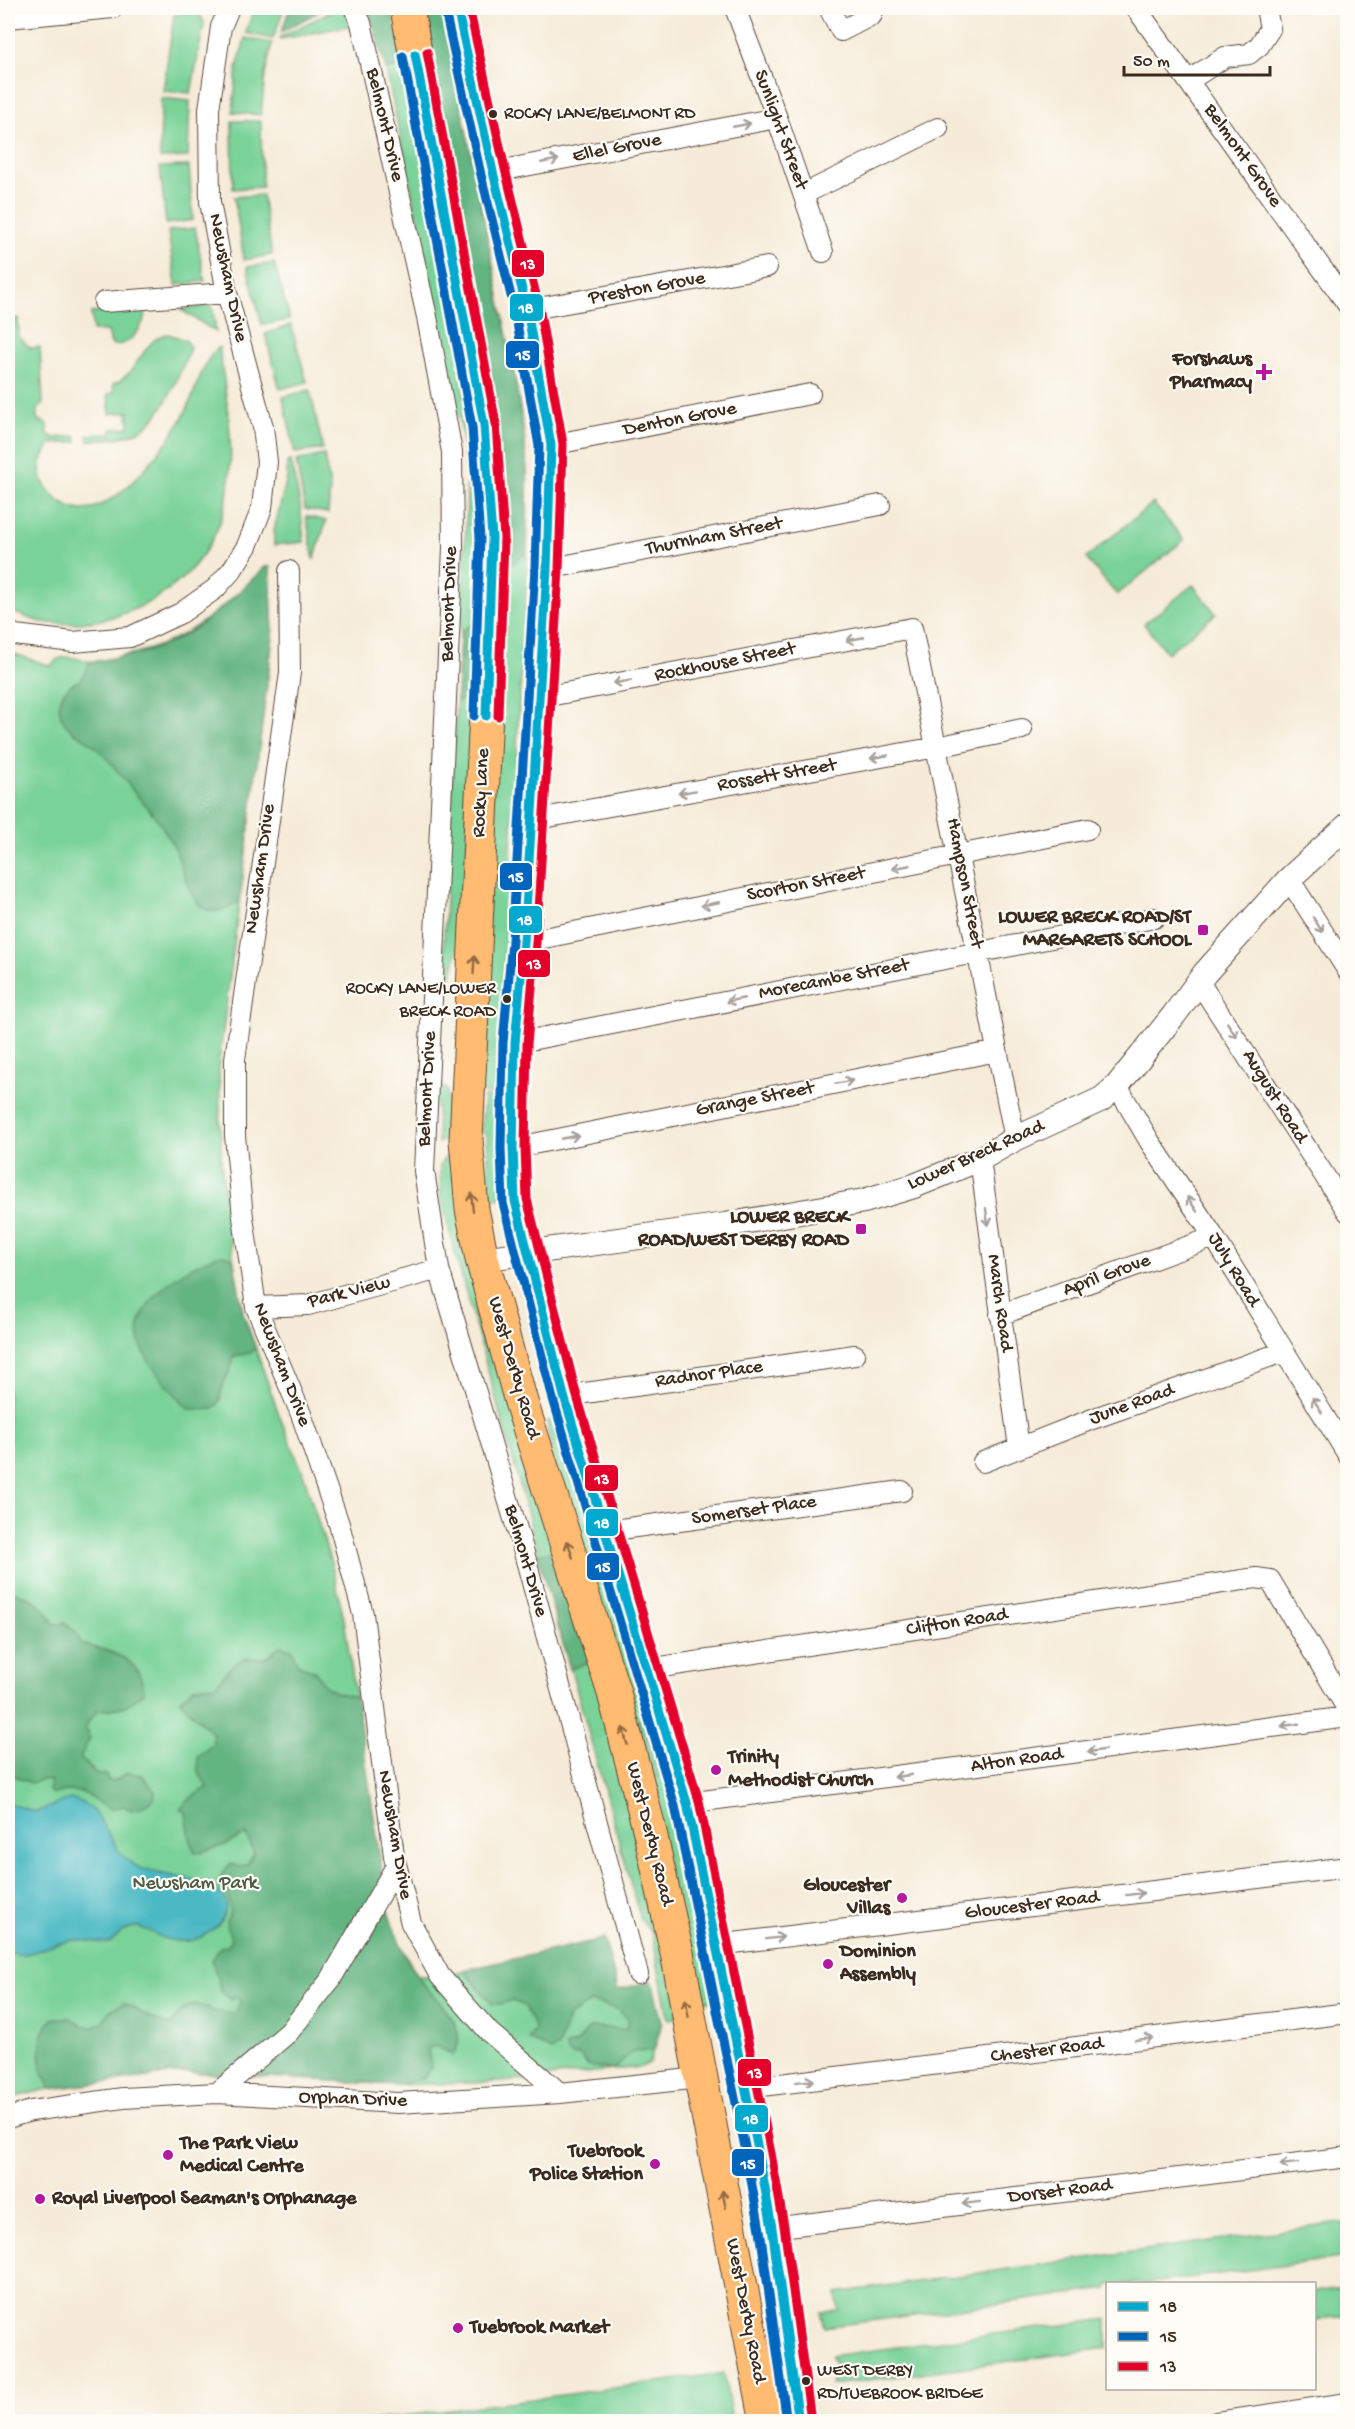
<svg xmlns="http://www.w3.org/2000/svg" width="1355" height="2429" font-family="'Gochi Hand',sans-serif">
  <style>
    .green { fill: #79d298; stroke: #5a7e5b; stroke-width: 1.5 }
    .forest { fill: #62b480; stroke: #4e6f4f; stroke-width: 1.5 }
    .water { fill: #4bb9c4; stroke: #437271; stroke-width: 1.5 }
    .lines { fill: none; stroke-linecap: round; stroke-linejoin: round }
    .minor-casing { stroke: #57473a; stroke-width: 22 }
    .tertiary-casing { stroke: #57473a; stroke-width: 26 }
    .trunk-casing { stroke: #57473a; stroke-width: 35 }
    .minor { stroke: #fff; stroke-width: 20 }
    .tertiary { stroke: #fff; stroke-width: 24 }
    .trunk { stroke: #febb71; stroke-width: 33 }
    .bus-1-casing { stroke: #fdfcf7; stroke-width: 14 }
    .bus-2-casing { stroke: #fdfcf7; stroke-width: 14 }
    .bus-3-casing { stroke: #fdfcf7; stroke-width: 14 }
    .bus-1 { stroke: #00a9ce; stroke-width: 9 }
    .bus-2 { stroke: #0065bd; stroke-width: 9 }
    .bus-3 { stroke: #e4002b; stroke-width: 9 }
    .oneway { stroke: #a79f9a }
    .oneway2 { stroke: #936b43 }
    .bus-dot { fill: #3b2a1e; stroke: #fdfcf7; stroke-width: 2 }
    .poi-dot { fill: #b5179e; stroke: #fdfcf7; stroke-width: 2 }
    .labels { text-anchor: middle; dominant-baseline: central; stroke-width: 4.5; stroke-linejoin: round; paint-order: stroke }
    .bus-label { font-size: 18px; fill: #3b2a1e; stroke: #fdfcf7; text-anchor: start }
    .street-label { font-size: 20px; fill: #3b2a1e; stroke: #fdfcf7 }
    .poi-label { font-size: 20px; font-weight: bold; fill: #3b2a1e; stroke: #fdfcf7; text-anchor: end }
    .park-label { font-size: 20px; fill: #4e5c43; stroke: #fdfcf7 }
    .line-badge { stroke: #fdfcf7; stroke-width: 2 }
    .badge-label { font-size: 16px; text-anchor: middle; font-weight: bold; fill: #fff }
  </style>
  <rect width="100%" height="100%" fill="#fdfcf7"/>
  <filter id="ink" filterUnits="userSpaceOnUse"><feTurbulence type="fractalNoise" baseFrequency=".0167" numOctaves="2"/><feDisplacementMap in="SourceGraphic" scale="12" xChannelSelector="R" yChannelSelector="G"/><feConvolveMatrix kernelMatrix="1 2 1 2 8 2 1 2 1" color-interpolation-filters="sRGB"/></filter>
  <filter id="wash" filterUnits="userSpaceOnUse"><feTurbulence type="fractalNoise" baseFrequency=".008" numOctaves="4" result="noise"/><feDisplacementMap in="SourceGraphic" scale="24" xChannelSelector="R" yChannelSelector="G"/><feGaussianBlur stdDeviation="1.35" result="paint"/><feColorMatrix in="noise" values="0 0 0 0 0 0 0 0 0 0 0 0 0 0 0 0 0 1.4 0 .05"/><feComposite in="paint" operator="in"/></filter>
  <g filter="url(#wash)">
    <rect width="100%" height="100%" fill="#f6ebd8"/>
    <path class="green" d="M254 8H284L273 39 246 33Z
      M338 8H348L354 25 280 39V37Z
      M192 11 200 14 204 23 191 93 163 91 174 15Z
      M245 38 272 43 265 75 261 115 233 112 237 68Z
      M404 66 455 316 480 526 465 918 452 975 442 974 466 527 467 484 462 431 386 69Z
      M458 95 514 372 524 434 527 473V571L497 1093H479L495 735Z
      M161 98 190 101 188 157 160 158Z
      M232 121H261L262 187 233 189Z
      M189 166 193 220 166 224 160 167Z
      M262 195 272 255 244 260 234 197Z
      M195 228 205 281 176 285 168 231Z
      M274 263 289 316V320L262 325 247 267Z
      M212 305 216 332 181 310Z
      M147 308C145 325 129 350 111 344L108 331H93L91 313Z
      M18 318 19 337 30 348 40 347 43 404 37 410V419L48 425V434L54 438 76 436 77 442 50 444C46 452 40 459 40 469 41 489 63 510 83 510 98 509 116 497 127 487 146 470 175 434 186 411 196 391 202 361 219 347 226 397 236 446 227 496 213 581 125 634 42 622 31 620 19 614 8 610V321Z
      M291 325 307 382 280 389 265 334Z
      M168 334 186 340 190 348C180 374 162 422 135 433 121 439 104 439 89 441L88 435 112 434V429L129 427 128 412 110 414 108 394 114 393 113 384C138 376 142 338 168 334Z
      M310 390 323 449 295 453 283 397Z
      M324 455 330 486 328 513 305 509 296 461Z
      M291 461 300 504 304 542 274 545V530L287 478V462Z
      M1153 503 1184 540 1117 595 1086 558Z
      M306 516 326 521 314 560Z
      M265 567H270L273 636 219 1062 221 1161 229 1234 243 1313 281 1420 302 1470 332 1566 344 1619 388 1912 398 1940 417 1976H440L604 1939 618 1990 652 1981 662 2022 650 2063 641 2067 502 2082 398 2085 188 2072 43 2090 8 2099V652L51 666C60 651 75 659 89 661 99 663 115 657 125 655 183 645 225 607 265 567Z
      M1193 585 1216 614 1167 653 1144 624Z
      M442 1087 447 1089 452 1137 438 1143 436 1094 437 1089Z
      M495 1096 497 1097 501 1198 490 1200 487 1134 481 1132 484 1097Z
      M456 1142 598 1673 680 2016 670 2020 668 2018 652 1934 641 1919 638 1910 452 1242 441 1196 440 1165Z
      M555 1419 670 1793 717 2000 700 2002 552 1457 547 1422Z
      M1347 2222V2257L1150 2283 1108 2284 1107 2289 825 2327 821 2312 839 2311 836 2293Z
      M1347 2287V2315L1315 2320V2292Z
      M1107 2319V2348L831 2385 837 2366 830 2356Z
      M724 2373 732 2421H368Z"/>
    <path class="forest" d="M290 8H326L281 32Z
      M368 8H391L404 66 386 69Z
      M420 8H442L514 372 524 434 527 473V553L502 570Z
      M265 567H270L273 636 240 901C229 909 214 916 202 907 188 896 182 865 175 849 171 840 164 830 159 822 153 813 145 805 138 797 125 780 112 763 97 748 86 737 69 733 62 719 54 701 64 686 81 680L90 662C108 659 127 657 144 652 193 639 230 601 265 567Z
      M479 623 475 698 457 701 461 632 469 626Z
      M223 1255 233 1258 243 1313 256 1349 250 1353 234 1356C232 1366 230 1372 225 1380 219 1390 224 1398 214 1409H189C171 1390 152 1371 141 1346 124 1306 190 1261 223 1255Z
      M561 1551 594 1660 570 1669 537 1554Z
      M8 1590C30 1597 44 1602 54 1624L65 1623 77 1633 81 1644C110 1652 143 1656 143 1693 128 1708 119 1709 98 1710L89 1721 85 1729 90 1738 80 1758 97 1774 106 1775 108 1780 114 1781 128 1773 142 1775 155 1791 154 1799 141 1808 131 1810 124 1806 110 1809 82 1792 67 1791 53 1794 49 1791 51 1781 41 1780 31 1783 11 1775 8 1777Z
      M280 1646 292 1649 298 1665 315 1671 325 1686 335 1692 356 1697 388 1912C396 1934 404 1956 417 1976 426 1990 450 2010 455 2024 459 2035 461 2045 453 2054L435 2046 428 2048 431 2067 424 2078 398 2085 188 2072 49 2089 48 2080 43 2076C39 2057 38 2032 54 2018H71L81 2025 92 2027 103 2022 109 2011 123 2003C141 2010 153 2023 172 2025 176 2013 184 2007 196 2004 204 2009 227 2015 236 2013L240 2001 237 1997 230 2000 221 1991 212 1960 221 1947 227 1946 231 1940 226 1921C235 1907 229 1896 219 1886L222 1873 230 1864 237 1866 247 1865 254 1853 246 1834 225 1845 196 1853 191 1844 186 1812 180 1809 194 1795 208 1788 198 1771V1757L213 1744V1734L180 1701 193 1687 216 1685C233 1663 237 1656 266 1658Z
      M643 1716H649L664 1771 658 1777H648L638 1720Z
      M604 1939 618 1990 652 1981 662 2022 654 2051C626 2047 630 2057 613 2070L588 2066 579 2055 572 2056 567 2052 566 2046 576 2044 589 2028C604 2025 614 2031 627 2028L629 2019 615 2008 591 2002 570 2015 558 2047 551 2051 529 2039 535 2029 525 2006 511 2000 501 2004H492L464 1970Z"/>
    <path class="water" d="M70 1799C105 1803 107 1851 136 1866 165 1881 211 1871 227 1903 223 1931 195 1947 167 1939 157 1937 147 1928 137 1927 125 1926 118 1936 110 1943 98 1943 87 1940 76 1940 52 1941 30 1960 8 1952V1803L36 1812Z"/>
  </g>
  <g filter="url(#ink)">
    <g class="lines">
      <g class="minor-casing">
        <path id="minor" d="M354 8 361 23 427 317 452 452 453 548 424 1171 439 1269 523 1549 638 1974
          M735 8 777 118 823 252
          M829 8 841 31 872 15
          M1136 8 1348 305
          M8 18 113 8
          M1188 81 1225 57 1249 54 1259 46 1270 29 1266 8
          M493 172 777 118
          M804 194 938 128
          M104 302 227 293
          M527 310 767 267
          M551 445 810 394
          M547 569 880 505
          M289 571 290 673 235 1059V1136L243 1217 256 1307 301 1414 339 1524 363 1614 394 1856 411 1923 440 1976 489 2032 560 2093
          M8 631 15 635 73 642 130 637 181 613 215 589 232 570 247 546 262 508 267 462 263 427 227 293 210 202 209 109 221 27 229 8
          M538 698 912 628 1015 1139
          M532 820 937 747 1022 729
          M1289 879 1348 971
          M524 942 1088 829
          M1199 982 1348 1212
          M515 1043 1154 918
          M1117 1086 1150 1142 1214 1237 1348 1455
          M513 1148 997 1051
          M980 1159 1019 1448
          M256 1307 308 1305 439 1269
          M1000 1315 1214 1237
          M564 1396 855 1355
          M983 1462 1095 1418 1283 1352
          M606 1531 902 1491
          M648 1669 1256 1578 1270 1580 1348 1710
          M687 1803 1348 1717
          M717 1945 1348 1867
          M747 2088 1348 2013
          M217 2093 289 2032 331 1979 396 1866
          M8 2118 31 2111 123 2098 217 2093 398 2103 560 2093 700 2078
          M772 2228 1348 2157
          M1217 2422 1348 2403"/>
      </g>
      <g class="tertiary-casing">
        <path id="tertiary" d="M482 1259 725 1225 864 1201 914 1186 980 1159 1015 1139 1102 1099 1117 1086 1174 1015 1205 973 1289 879 1348 825"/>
      </g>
      <g class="trunk-casing">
        <path id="trunk" d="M407 8 484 425 492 538 490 626 466 1140 472 1209 482 1259 521 1402 614 1693 649 1828 677 1953 767 2422
          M457 8 493 172 527 310 551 445 547 569 524 942 515 1043 513 1148 515 1201 564 1396 687 1803 759 2155 772 2228 799 2422"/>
      </g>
      <use href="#minor" class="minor"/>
      <use href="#tertiary" class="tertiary"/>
      <use href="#trunk" class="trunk"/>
      <g class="bus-1-casing">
        <path id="bus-1" d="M457 8 493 172 527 310 551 445 547 569 524 942 515 1043 513 1148 515 1201 564 1396 687 1803 759 2155 772 2228 799 2422
          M415 54 484 425 492 538 486 716"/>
      </g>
      <g class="bus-2-casing">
        <path id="bus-2" d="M445 11 481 175 515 312 539 446 535 568 512 941 503 1043 501 1148 503 1203 553 1399 675 1806 747 2157 760 2230 787 2422
          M403 56 472 427 480 538 474 716"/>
      </g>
      <g class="bus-3-casing">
        <path id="bus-3" d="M469 8 505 169 539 307 563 444 559 570 536 943 527 1044 525 1148 527 1199 576 1393 699 1801 771 2153 784 2226 811 2420
          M427 52 496 424 504 538 498 716"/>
      </g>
      <use href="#bus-1" class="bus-1"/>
      <use href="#bus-2" class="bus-2"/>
      <use href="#bus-3" class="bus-3"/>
    </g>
    <defs><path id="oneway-shaft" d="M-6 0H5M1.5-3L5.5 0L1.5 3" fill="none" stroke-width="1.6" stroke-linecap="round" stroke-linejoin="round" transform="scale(1.5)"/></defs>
    <g class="oneway">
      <use href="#oneway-shaft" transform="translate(742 125) rotate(-11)"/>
      <use href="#oneway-shaft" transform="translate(550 161) rotate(-11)"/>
      <use href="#oneway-shaft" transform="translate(855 639) rotate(169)"/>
      <use href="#oneway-shaft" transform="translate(622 682) rotate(170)"/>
      <use href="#oneway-shaft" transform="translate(879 757) rotate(170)"/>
      <use href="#oneway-shaft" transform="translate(687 792) rotate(170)"/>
      <use href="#oneway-shaft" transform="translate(901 867) rotate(169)"/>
      <use href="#oneway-shaft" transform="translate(710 904) rotate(169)"/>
      <use href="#oneway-shaft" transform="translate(1318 925) rotate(57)"/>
      <use href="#oneway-shaft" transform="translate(735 1000) rotate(169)"/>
      <use href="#oneway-shaft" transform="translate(1232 1030) rotate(57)"/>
      <use href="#oneway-shaft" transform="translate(844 1082) rotate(-11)"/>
      <use href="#oneway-shaft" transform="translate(570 1137) rotate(-11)"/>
      <use href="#oneway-shaft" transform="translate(1192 1204) rotate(-124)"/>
      <use href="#oneway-shaft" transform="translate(987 1217) rotate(83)"/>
      <use href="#oneway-shaft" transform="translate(1317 1405) rotate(-122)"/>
      <use href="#oneway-shaft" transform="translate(1290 1725) rotate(172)"/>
      <use href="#oneway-shaft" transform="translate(1096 1751) rotate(172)"/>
      <use href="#oneway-shaft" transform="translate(903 1776) rotate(172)"/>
      <use href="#oneway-shaft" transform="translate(1135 1894) rotate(-7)"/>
      <use href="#oneway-shaft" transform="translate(775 1938) rotate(-7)"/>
      <use href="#oneway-shaft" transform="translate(1144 2039) rotate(-7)"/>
      <use href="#oneway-shaft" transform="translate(805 2081) rotate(-7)"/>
      <use href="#oneway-shaft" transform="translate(1289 2164) rotate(173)"/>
      <use href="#oneway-shaft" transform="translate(971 2203) rotate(173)"/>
    </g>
    <g class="oneway2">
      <use href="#oneway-shaft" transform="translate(474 965) rotate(-87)"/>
      <use href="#oneway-shaft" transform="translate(472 1202) rotate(-96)"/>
      <use href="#oneway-shaft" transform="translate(570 1549) rotate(-108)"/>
      <use href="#oneway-shaft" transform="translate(625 1736) rotate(-105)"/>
      <use href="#oneway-shaft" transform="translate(687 2008) rotate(-100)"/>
      <use href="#oneway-shaft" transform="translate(724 2199) rotate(-101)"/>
    </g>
  </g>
  <g class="bus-dot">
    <circle cx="493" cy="114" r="5"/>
    <circle cx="507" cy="999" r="5"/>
    <circle cx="806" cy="2381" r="5"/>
  </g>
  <g class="poi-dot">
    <path d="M1261 363h6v6h6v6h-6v6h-6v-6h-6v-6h6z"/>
    <rect x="1197" y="924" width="12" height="12" rx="3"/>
    <rect x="855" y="1223" width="12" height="12" rx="3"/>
    <circle cx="716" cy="1770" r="6"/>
    <circle cx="902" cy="1898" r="6"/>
    <circle cx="828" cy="1964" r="6"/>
    <circle cx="168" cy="2155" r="6"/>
    <circle cx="655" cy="2164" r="6"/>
    <circle cx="40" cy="2199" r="6"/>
    <circle cx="458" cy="2328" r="6"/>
  </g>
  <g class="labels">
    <g class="bus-label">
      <text x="504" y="114">ROCKY LANE/BELMONT RD</text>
      <text x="496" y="989" text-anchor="end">ROCKY LANE/LOWER<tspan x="496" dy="23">BRECK ROAD</tspan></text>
      <text x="817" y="2371">WEST DERBY<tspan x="817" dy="23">RD/TUEBROOK BRIDGE</tspan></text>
    </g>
    <g class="street-label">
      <text transform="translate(384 125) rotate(77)">Belmont Drive</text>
      <text transform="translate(780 130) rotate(70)">Sunlight Street</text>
      <text transform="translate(617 149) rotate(-11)">Ellel Grove</text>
      <text transform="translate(1242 156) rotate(55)">Belmont Grove</text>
      <text transform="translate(227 278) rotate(78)">Newsham Drive</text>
      <text transform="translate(647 289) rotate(-10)">Preston Grove</text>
      <text transform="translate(680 420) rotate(-11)">Denton Grove</text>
      <text transform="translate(714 537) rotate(-11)">Thurnham Street</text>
      <text transform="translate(450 604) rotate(-88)">Belmont Drive</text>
      <text transform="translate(725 663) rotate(-11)">Rockhouse Street</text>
      <text transform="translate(777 776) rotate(-10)">Rossett Street</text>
      <text transform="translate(482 793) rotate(-87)">Rocky Lane</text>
      <text transform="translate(261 869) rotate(-82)">Newsham Drive</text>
      <text transform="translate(964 883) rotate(79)">Hampson Street</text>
      <text transform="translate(806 885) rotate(-11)">Scorton Street</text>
      <text transform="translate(834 980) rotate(-11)">Morecambe Street</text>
      <text transform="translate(428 1089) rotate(-87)">Belmont Drive</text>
      <text transform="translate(1274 1097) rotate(58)">August Road</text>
      <text transform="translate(755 1100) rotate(-11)">Grange Street</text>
      <text transform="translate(976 1156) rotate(-24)">Lower Breck Road</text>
      <text transform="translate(1233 1270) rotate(59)">July Road</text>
      <text transform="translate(1107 1276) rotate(-20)">April Grove</text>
      <text transform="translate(349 1293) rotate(-14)">Park View</text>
      <text transform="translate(999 1303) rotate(82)">March Road</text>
      <text transform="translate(281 1365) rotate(69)">Newsham Drive</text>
      <text transform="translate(513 1368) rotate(74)">West Derby Road</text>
      <text transform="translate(709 1375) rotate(-8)">Radnor Place</text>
      <text transform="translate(1132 1405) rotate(-20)">June Road</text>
      <text transform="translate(754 1511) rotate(-8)">Somerset Place</text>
      <text transform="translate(525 1561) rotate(74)">Belmont Drive</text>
      <text transform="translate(957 1623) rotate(-9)">Clifton Road</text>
      <text transform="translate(1017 1761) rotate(-8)">Alton Road</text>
      <text transform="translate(649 1834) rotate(76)">West Derby Road</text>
      <text transform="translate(394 1835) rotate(80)">Newsham Drive</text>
      <text transform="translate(1032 1906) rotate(-7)">Gloucester Road</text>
      <text transform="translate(1047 2051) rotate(-7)">Chester Road</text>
      <text transform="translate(353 2100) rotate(2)">Orphan Drive</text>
      <text transform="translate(1060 2192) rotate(-7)">Dorset Road</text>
      <text transform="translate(745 2311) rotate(79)">West Derby Road</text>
    </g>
    <g class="poi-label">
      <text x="1252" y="360">Forshaws<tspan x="1252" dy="23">Pharmacy</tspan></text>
      <text x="1191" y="918">LOWER BRECK ROAD/ST<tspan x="1191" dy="23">MARGARETS SCHOOL</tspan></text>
      <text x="849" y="1218">LOWER BRECK<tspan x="849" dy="23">ROAD/WEST DERBY ROAD</tspan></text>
      <text x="728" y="1758" text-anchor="start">Trinity<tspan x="728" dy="23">Methodist Church</tspan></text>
      <text x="890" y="1886">Gloucester<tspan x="890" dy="23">Villas</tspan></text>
      <text x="840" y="1952" text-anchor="start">Dominion<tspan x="840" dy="23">Assembly</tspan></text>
      <text x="180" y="2144" text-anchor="start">The Park View<tspan x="180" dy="23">Medical Centre</tspan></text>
      <text x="643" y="2152">Tuebrook<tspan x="643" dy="23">Police Station</tspan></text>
      <text x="52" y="2199" text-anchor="start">Royal Liverpool Seaman's Orphanage</text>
      <text x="470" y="2328" text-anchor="start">Tuebrook Market</text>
    </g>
    <g class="park-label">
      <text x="195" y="1884">Newsham Park</text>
    </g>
  </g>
  <g class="line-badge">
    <rect x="511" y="249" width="34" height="29" rx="6" fill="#e4002b"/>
    <rect x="509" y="293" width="35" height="29" rx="6" fill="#00a9ce"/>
    <rect x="505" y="340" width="35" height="29" rx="6" fill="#0065bd"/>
    <rect x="499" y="862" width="34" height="29" rx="6" fill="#0065bd"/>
    <rect x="508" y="905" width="35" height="29" rx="6" fill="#00a9ce"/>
    <rect x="517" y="949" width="34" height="29" rx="6" fill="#e4002b"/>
    <rect x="584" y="1464" width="35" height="28" rx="6" fill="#e4002b"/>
    <rect x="585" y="1508" width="34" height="29" rx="6" fill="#00a9ce"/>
    <rect x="586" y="1552" width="34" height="29" rx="6" fill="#0065bd"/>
    <rect x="737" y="2058" width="35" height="29" rx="6" fill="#e4002b"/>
    <rect x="734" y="2104" width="35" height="29" rx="6" fill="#00a9ce"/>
    <rect x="731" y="2148" width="34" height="29" rx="6" fill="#0065bd"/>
  </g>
  <g class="badge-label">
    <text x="528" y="269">13</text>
    <text x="526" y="313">18</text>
    <text x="523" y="360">15</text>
    <text x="516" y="882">15</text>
    <text x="525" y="925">18</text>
    <text x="534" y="969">13</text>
    <text x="602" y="1484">13</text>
    <text x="602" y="1528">18</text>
    <text x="603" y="1572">15</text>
    <text x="755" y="2078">13</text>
    <text x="751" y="2124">18</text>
    <text x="748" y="2169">15</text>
  </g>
  <rect width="1355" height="2429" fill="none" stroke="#fdfcf7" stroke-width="30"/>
  <rect x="1106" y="2282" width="210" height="108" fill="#fdfcf7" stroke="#afa8a0" stroke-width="1.5"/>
  <rect x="1118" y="2302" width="30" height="9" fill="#00a9ce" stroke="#afa8a0" stroke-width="1.5"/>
  <text x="1160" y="2312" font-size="18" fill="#3b2a1e">18</text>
  <rect x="1118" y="2332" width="30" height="9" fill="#0065bd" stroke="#afa8a0" stroke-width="1.5"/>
  <text x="1160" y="2342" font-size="18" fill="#3b2a1e">15</text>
  <rect x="1118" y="2362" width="30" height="9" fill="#e4002b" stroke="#afa8a0" stroke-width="1.5"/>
  <text x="1160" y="2372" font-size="18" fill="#3b2a1e">13</text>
  <path d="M1124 66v9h146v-9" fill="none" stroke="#3b2a1e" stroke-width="3"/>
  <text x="1133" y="66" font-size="18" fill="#3b2a1e" stroke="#fdfcf7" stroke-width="4.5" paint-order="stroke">50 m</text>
</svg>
